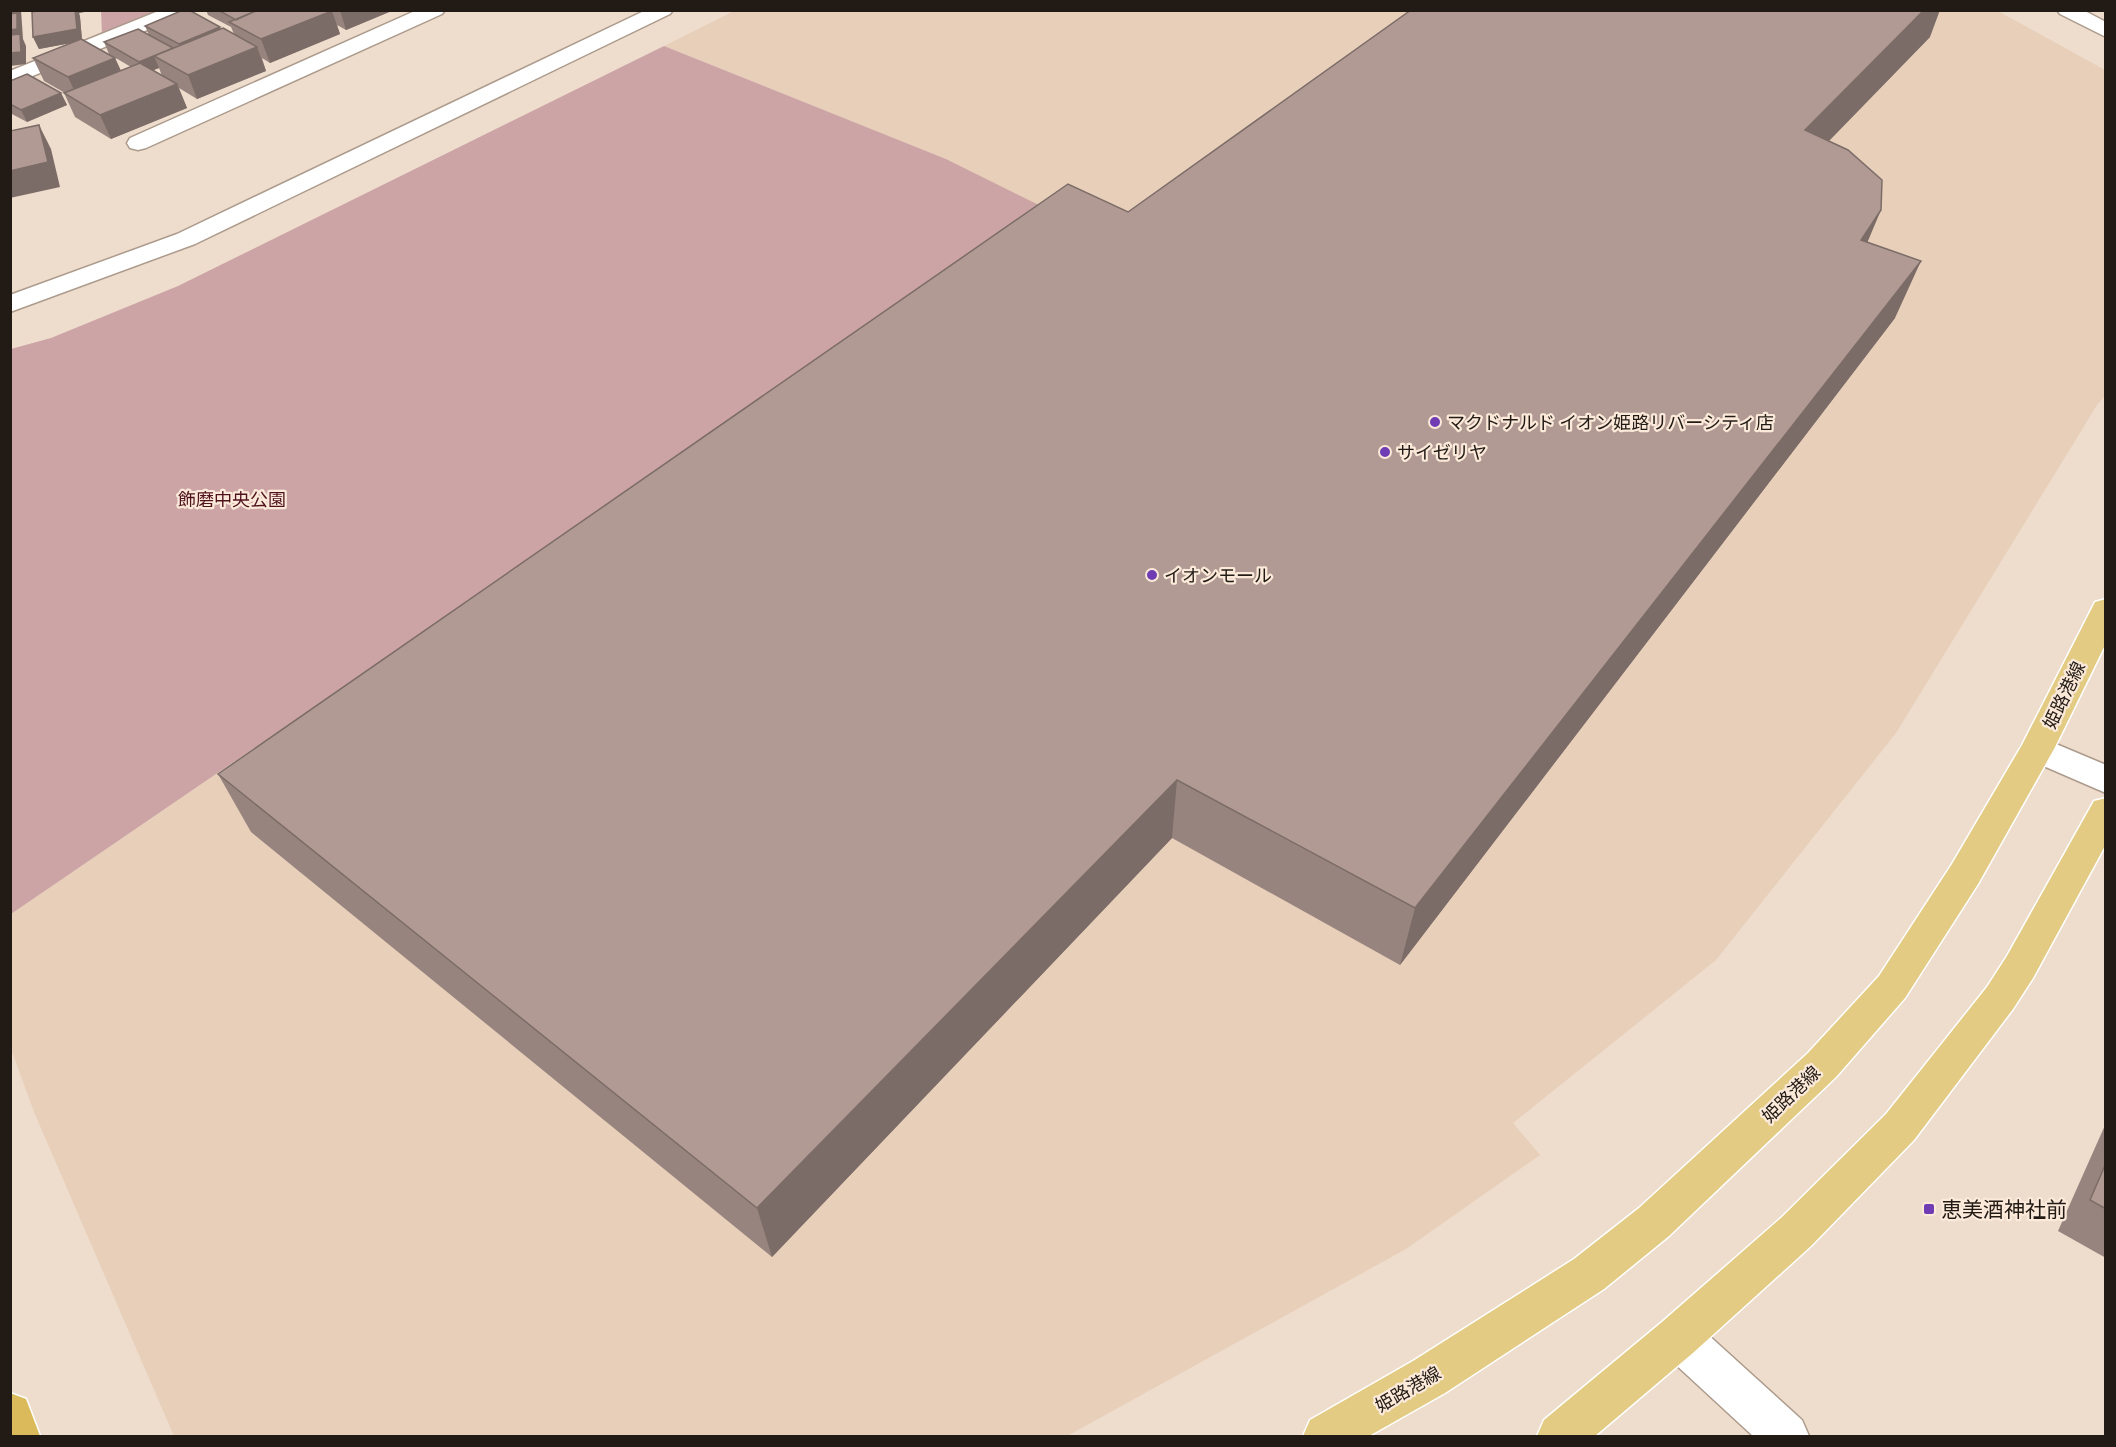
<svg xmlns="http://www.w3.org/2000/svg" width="2116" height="1447" font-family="'IBM Plex Sans','Noto Sans JP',sans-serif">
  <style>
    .built { fill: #e7cfba }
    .green { fill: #cca4a6 }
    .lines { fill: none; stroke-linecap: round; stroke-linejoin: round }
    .minor-casing { stroke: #ac9b8c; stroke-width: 3 }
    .tertiary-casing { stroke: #ac9b8c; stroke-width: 3 }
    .primary-casing { stroke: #fff; stroke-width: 3 }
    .trunk-casing { stroke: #fff; stroke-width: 3 }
    .minor { fill: #fff; fill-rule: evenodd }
    .tertiary { fill: #fff; fill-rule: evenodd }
    .primary { fill: #e3cb83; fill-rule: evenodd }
    .trunk { fill: #daba5a; fill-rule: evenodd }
    .wall { fill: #98847e; fill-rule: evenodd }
    .shaded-wall { fill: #7c6c67 }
    .building { fill: #b19a93; stroke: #7c6c67; stroke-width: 1.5 }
    .poi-dot { fill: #6f3cb3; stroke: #fbe9d9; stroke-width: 2 }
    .labels { text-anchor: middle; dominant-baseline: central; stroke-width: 4.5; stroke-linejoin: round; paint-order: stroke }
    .poi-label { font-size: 18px; fill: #221b15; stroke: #fbe9d9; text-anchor: start }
    .park-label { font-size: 18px; fill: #50131e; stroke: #fbe9d9 }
    .street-label { font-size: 18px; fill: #221b15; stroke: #fbe9d9 }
    .near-poi-label { font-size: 21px; fill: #221b15; stroke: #fbe9d9; text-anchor: start }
  </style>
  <rect width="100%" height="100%" fill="#eedccc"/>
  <path class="built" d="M1996 10 2105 70V396L2097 405 1896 733 1716 960 1513 1123 1540 1155 1406 1249 1067 1436H174L34 1112 11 1049V914L1045 209 946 159 664 46 734 11Z"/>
  <path class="green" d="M101 10 161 11 102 34Z
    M664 46 946 159 1045 208 11 914V349L51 338 178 286Z"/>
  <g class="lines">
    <g class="minor-casing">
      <path id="minor" d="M161 10H190L187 14 10 85V71Z
        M417 10H445L442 14 146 148 138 150 130 148 127 143 130 138Z
        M2037 736 2106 765V793L2025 758 2020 749 2025 740Z
        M1678 1315 1694 1322 1802 1420 1809 1436H1753L1662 1352 1656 1337 1662 1322Z"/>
    </g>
    <g class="tertiary-casing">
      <path id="tertiary" d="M646 10H673L670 14 195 244 10 312V295L177 234Z
        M2057 10H2083L2106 22V37L2060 14Z"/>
    </g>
    <g class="primary-casing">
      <path id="primary" d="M2106 599V643L2054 749 1978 884 1905 998 1836 1077 1669 1236 1604 1289 1445 1393 1369 1436H1303L1310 1420 1413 1361 1574 1259 1639 1208 1808 1053 1879 976 1952 864 2022 745 2091 610 2095 602Z
        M2106 798V844L2033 978 2013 1009 1914 1140 1811 1246 1694 1352 1595 1436H1537L1544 1420 1662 1322 1781 1218 1886 1114 1987 987 2007 956 2094 801Z"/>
    </g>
    <g class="trunk-casing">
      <path id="trunk" d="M10 1393 26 1399 40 1436H10Z"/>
    </g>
    <use href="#minor" class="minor"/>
    <use href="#tertiary" class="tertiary"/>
    <use href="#primary" class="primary"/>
    <use href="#trunk" class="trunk"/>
  </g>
  <path class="wall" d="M40 10 91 11 79 13 80 17 82 39 115 58 121 71 131 67 109 54 104 42 149 35 145 26 221 29 234 34 231 27 208 15 206 10H394L346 30 337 25 340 34 270 63 262 58 266 71 197 99 179 88 187 108 111 139 75 117 64 93H65L44 81 33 58 70 43 39 49 33 37ZM159 68 162 76 153 70Z
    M1930 37 1829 141 1868 242 1895 318 1400 965 1172 838 772 1257 251 832 218 774 1128 212Z
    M10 81 61 93 67 105 27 122 10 113Z
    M2106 1123V1258L2058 1231Z"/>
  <path class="shaded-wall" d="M21 10 23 39 26 46V64L10 66V11Z
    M50 10H91L79 13 80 17 82 41 39 49 33 37Z
    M340 10H394L346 30Z
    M1924 10H1940L1930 37 1785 186 1805 130Z
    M332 11 340 34 270 63 261 39Z
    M220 27 225 39 184 56 179 44Z
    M257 47 266 71 197 99 188 75Z
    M173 48 154 56 159 68 144 74 139 62Z
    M115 58 126 82 79 101 68 77Z
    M177 84 187 108 111 139 100 115Z
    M61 93 67 105 27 122 21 110Z
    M39 125 51 149 60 187 10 198V171Z
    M1881 210 1857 267 1861 240Z
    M1921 261 1895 318 1400 965 1415 908Z
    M1177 780 1172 838 772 1257 757 1208Z"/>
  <path class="building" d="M40 10H75L77 29 33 37 32 12Z
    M183 10H189L220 27 179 44 145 26Z
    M218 10H258L236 20Z
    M258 10H332V11L261 39 229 22Z
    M1411 10H1924L1805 130 1848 150 1882 180 1881 210 1861 240 1921 261 1415 908 1177 780 757 1208 218 774 1068 184 1128 212Z
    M17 13V29L10 30V14Z
    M223 28 257 47 188 75 154 56Z
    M138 29 173 48 139 62 104 42Z
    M20 34 21 52 10 53V35Z
    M81 39 115 58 68 77 33 58Z
    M140 63 177 84 100 115 64 93Z
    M27 74 61 93 21 110 10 104V81Z
    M39 125 48 162 10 171V131Z
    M2106 1163V1209L2090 1200Z"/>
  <g class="poi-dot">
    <circle cx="1435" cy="422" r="6"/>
    <circle cx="1385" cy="452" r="6"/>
    <circle cx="1152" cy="575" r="6"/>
    <rect x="1923" y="1203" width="12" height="12" rx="3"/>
  </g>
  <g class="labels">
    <g class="poi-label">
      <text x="1447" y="422">マクドナルド イオン姫路リバーシティ店</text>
      <text x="1397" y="452">サイゼリヤ</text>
      <text x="1164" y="575">イオンモール</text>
    </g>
    <g class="park-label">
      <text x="232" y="499">飾磨中央公園</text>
    </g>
    <g class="street-label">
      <text transform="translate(2064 695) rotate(-64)">姫路港線</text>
      <text transform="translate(1791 1094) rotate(-44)">姫路港線</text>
      <text transform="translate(1408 1389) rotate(-30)">姫路港線</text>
    </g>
    <g class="near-poi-label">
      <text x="1941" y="1209">恵美酒神社前</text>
    </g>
  </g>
  <rect width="2116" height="1447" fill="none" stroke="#221b15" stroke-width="24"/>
</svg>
